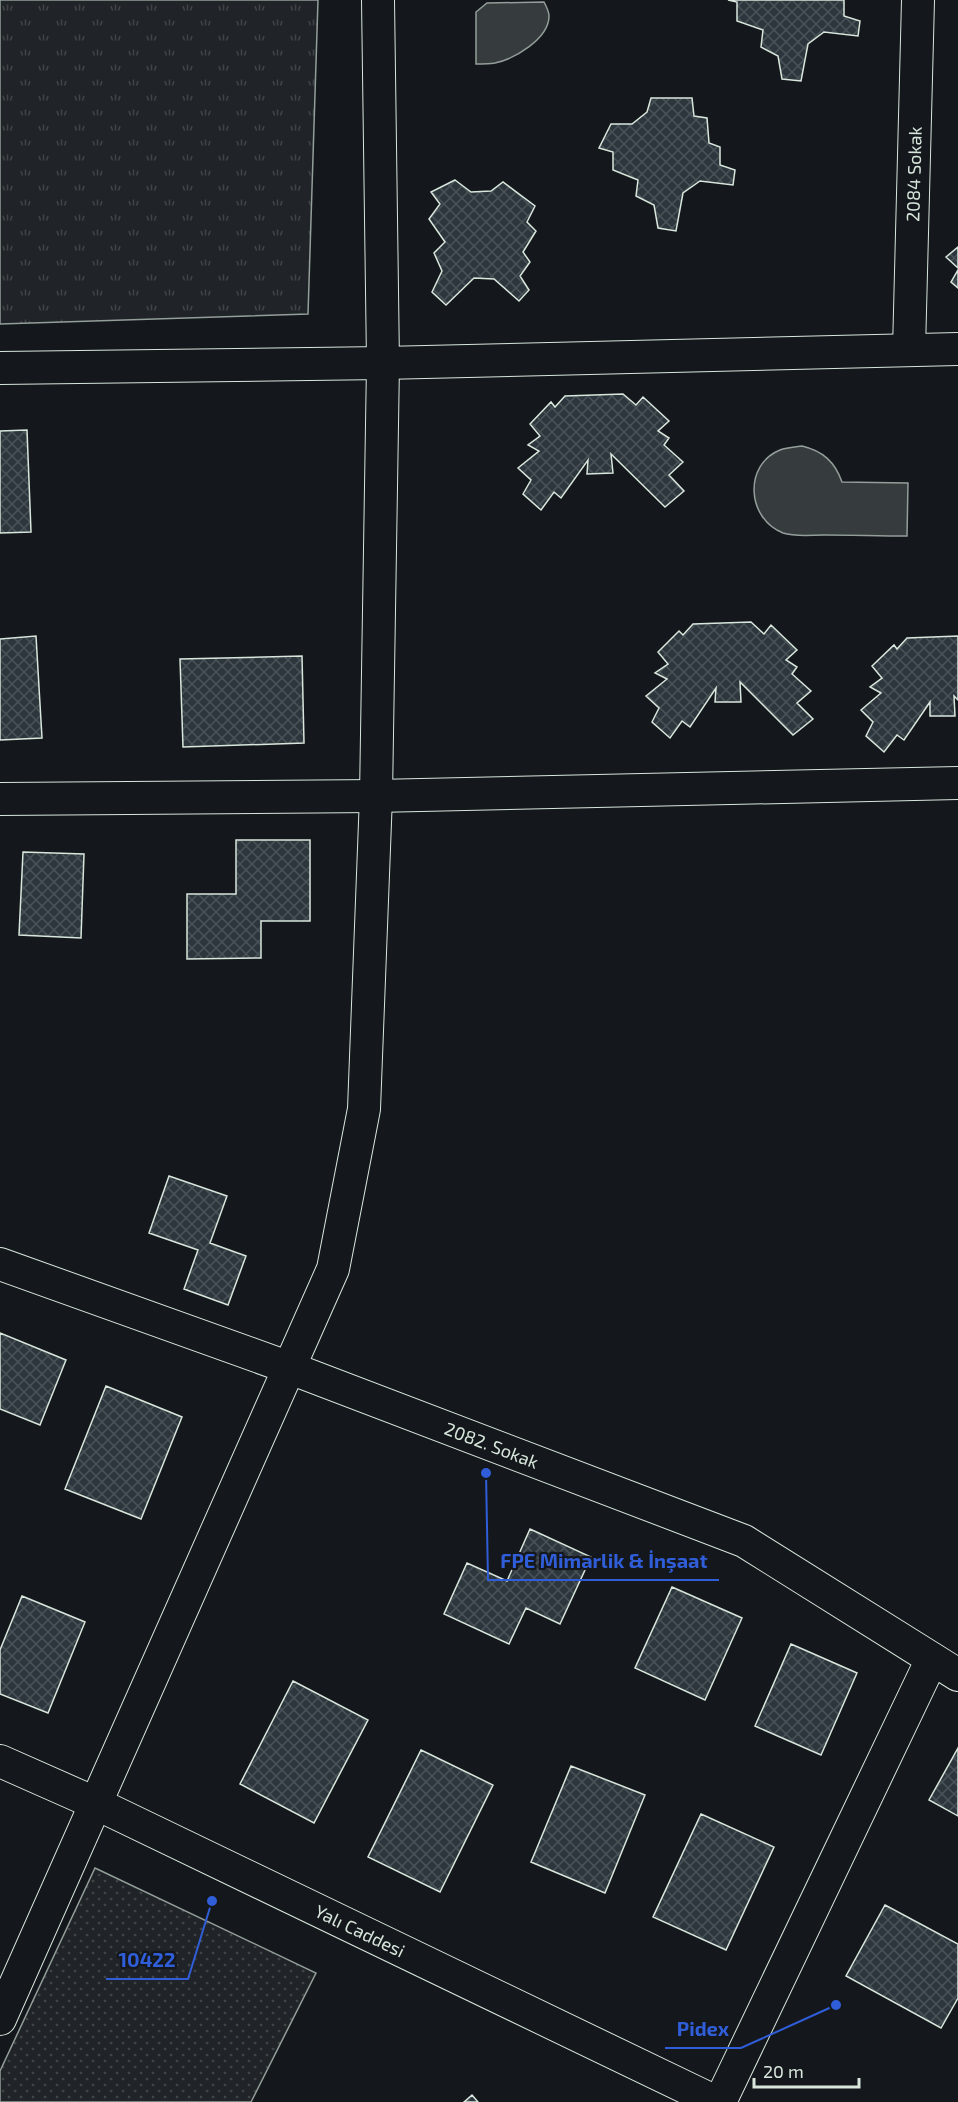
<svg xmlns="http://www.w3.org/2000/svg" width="958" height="2102" font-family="'Exo 2',sans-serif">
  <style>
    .grass { fill: url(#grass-tufts); stroke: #939e99; stroke-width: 1.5 }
    .park { fill: url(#park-dots); stroke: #939e99; stroke-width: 1.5 }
    .water { fill: #363b3e; stroke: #939e99; stroke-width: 1.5 }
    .building { fill: url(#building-cross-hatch); stroke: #d8e6dc; stroke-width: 1.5 }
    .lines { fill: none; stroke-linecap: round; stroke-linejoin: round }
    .street-casing { stroke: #d8e6dc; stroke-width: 34 }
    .street { stroke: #14181c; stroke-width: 32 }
    .labels { text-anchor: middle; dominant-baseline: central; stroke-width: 4.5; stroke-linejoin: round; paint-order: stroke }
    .street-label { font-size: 18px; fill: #d8e6dc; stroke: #14181c }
    .leader { fill: none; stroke: #305dd8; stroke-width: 2 }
    .callout-dot { fill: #305dd8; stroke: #14181c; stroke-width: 2 }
    .callout-label { font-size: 20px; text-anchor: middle; font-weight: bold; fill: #305dd8; stroke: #14181c; stroke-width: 4.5; stroke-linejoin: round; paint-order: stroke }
  </style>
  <defs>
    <pattern id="grass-tufts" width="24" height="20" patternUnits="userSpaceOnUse" patternTransform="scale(1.5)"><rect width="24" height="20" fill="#202428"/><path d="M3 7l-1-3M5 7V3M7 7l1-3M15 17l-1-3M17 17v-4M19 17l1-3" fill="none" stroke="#404447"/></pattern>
    <pattern id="park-dots" width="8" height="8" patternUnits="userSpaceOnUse" patternTransform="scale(1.5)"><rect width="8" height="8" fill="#202428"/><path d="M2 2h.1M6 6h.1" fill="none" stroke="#404447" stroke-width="1.8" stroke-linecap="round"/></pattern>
    <pattern id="building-cross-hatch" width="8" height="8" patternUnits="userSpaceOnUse" patternTransform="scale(1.5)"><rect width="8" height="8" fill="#2c363c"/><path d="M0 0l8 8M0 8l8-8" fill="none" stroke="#4a5358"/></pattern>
  </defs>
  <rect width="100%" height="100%" fill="#14181c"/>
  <path class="grass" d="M0 0H318L308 314 0 324Z"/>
  <path class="park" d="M95 1868 316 1973 251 2102H0V2071Z"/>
  <path class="water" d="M544 2C546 6 549 11 549 16 549 39 514 59 495 63 489 64 482 64 476 64V12L487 3Z
    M802 446C823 451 835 462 842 482L908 483 907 536C879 536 852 535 824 535 811 535 795 537 783 533 747 519 743 465 780 450 787 447 795 447 802 446Z"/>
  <path class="building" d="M728 0H844V16L860 21 858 36 824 32 808 44 801 81 782 79 778 56 761 47 763 30 737 21V2Z
    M651 98H692L694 116 707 118 709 143 720 147V165L735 170 733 185 700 181 683 193 676 231 658 228 654 205 636 196 638 180 613 170V152L599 148 611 124H632L647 112Z
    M455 180 471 192 491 191 503 182 535 206 527 222 536 231 523 252 530 262 520 276 529 290 519 301 494 279 474 278 446 305 432 292 442 271 434 253 445 242 429 219 440 204 431 192Z
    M958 247V268L946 257Z
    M958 270V288L951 282Z
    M623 394 636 405 643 397 669 421 658 431 669 438 664 445 683 462 669 475 684 491 665 507 611 454 613 473 587 474 588 460 561 498 554 492 541 510 523 494 531 480 518 468 539 451 528 445 540 436 530 424 551 402 555 407 565 396Z
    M27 430 31 532 0 533V431Z
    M751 622 764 634 771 625 797 650 786 660 797 667 792 674 811 691 797 703 813 719 793 735 740 682 741 702H715L716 688 690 727 682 721 670 738 652 722 659 708 646 696 667 679 655 673 668 664 658 652 679 631 683 635 693 624Z
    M36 636 42 738 0 740V639Z
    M958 636V700L954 696 955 716H930V702L904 740 897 735 884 752 866 736 873 722 861 710 881 693 870 687 882 678 872 666 894 645 897 649 907 638Z
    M302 656 304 743 183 747 180 659Z
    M236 840H310V921H261V958L187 959V894H236Z
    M23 852 84 854 81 938 19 935Z
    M169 1176 227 1196 210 1243 246 1256 228 1305 184 1289 198 1250 149 1233Z
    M0 1333 66 1360 40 1425 0 1409Z
    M106 1386 182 1417 141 1519 65 1489Z
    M530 1529 591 1557 560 1624 526 1608 509 1644 444 1614 467 1563 507 1581Z
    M672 1587 742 1618 705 1700 635 1668Z
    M22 1596 85 1622 48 1713 0 1694V1650Z
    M791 1644 857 1673 821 1755 755 1726Z
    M293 1681 368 1720 314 1823 240 1784Z
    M958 1748V1816L929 1800Z
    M421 1750 493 1785 440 1892 368 1857Z
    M571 1766 645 1795 605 1893 531 1862Z
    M701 1814 774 1847 726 1950 653 1917Z
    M885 1905 958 1944V1998L941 2028 846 1976Z
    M472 2095 478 2102H464Z"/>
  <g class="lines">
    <g class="street-casing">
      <g id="street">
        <path id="s1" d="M909 350 918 0"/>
        <path d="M0 368 383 363 958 349"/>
        <path d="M0 799 376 796 958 783"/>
        <path id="s2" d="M0 1264 290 1368 744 1541 958 1675"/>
        <path id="s3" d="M0 1761 95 1803 716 2102"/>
        <path d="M0 2019 333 1269 364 1109 376 796 383 363 378 0"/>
        <path d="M720 2102 932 1659"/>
      </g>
    </g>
    <use href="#street" class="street"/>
  </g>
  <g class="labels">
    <g class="street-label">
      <text stroke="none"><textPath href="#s1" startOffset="176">2084 Sokak</textPath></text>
      <text stroke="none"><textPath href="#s2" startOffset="524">2082. Sokak</textPath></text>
      <text stroke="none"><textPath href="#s3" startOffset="398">Yalı Caddesi</textPath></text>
    </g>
  </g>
  <path class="leader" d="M486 1473L488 1580H719M212 1901L188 1979H106M836 2005L741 2048H665"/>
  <g class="callout-dot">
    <circle cx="486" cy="1473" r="6"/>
    <circle cx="212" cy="1901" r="6"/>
    <circle cx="836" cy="2005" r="6"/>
  </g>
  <g class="callout-label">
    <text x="604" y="1568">FPE Mimarlik &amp; İnşaat</text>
    <text x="147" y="1967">10422</text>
    <text x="703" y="2036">Pidex</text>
  </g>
  <path d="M754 2078v9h105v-9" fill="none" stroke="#d8e6dc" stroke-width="3"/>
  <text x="763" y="2078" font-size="18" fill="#d8e6dc" stroke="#14181c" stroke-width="4.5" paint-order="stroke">20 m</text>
</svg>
